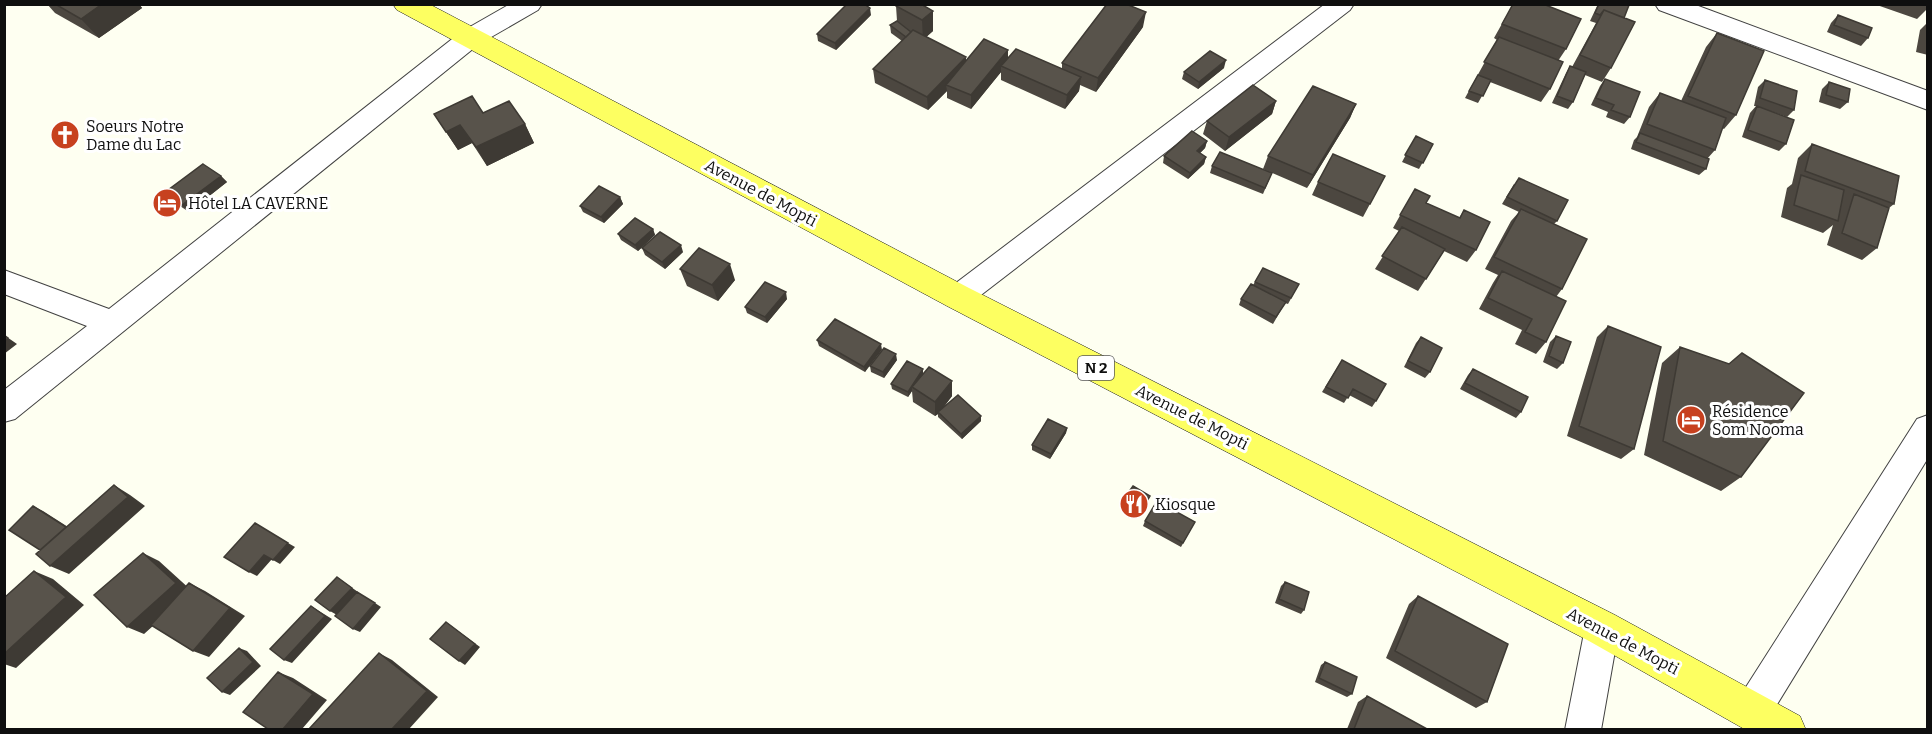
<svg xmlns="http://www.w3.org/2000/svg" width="1932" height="734" font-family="Bitter,serif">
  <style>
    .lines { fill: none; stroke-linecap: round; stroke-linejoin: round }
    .street-casing { stroke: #424242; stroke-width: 2 }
    .primary-casing { stroke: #202020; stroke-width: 1 }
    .street { fill: #fff; fill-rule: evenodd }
    .primary { fill: #fdff61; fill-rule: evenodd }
    .wall { fill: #4c4740 }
    .shaded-wall { fill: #3e3a34 }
    .building { fill: #58534b; stroke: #3e3a34; stroke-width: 1.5 }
    .labels { text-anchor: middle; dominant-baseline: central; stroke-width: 6; stroke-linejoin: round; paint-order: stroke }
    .shield { fill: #fff; stroke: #575757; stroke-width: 1.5 }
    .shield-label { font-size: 15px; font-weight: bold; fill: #0f0f0f }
    .poi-label { font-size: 16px; fill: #0f0f0f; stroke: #fff; text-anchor: start }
    .street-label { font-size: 16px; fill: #0f0f0f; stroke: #fff }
  </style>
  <rect width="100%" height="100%" fill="#fefff1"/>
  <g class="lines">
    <g class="street-casing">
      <path id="street" d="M510 4H542L538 10 479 44 15 419 4 422V390L87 326 4 294V270L109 309 461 32Z
        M1325 4H1354L1350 10 968 305 958 309 948 305 944 297 948 289Z
        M1655 4H1693L1928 91V110L1659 10Z
        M1928 415V458L1765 724 1752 729 1739 724 1734 711 1739 698 1917 419Z
        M1602 611 1614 616 1619 628 1601 730H1565L1585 628 1590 616Z"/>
    </g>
    <g class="primary-casing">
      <path id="primary" d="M393 4H429L969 288 1615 615 1800 716 1806 730H1746L1589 641 947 306 397 10Z"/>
    </g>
    <use href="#street" class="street"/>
    <use href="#primary" class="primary"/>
  </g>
  <path class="wall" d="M47 4H139L142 8 99 38 55 13Z
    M1513 4 1566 49 1558 61 1550 89 1541 102 1490 82 1478 103 1465 98 1497 40 1494 38Z
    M1598 4H1627L1611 68 1602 82 1585 75 1573 102 1568 109 1552 103 1566 73 1570 66 1572 67 1596 23 1590 21Z
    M1874 4H1928V8L1917 19Z
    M896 6 933 11V31L926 37 966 61 1008 50V58L1062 69V63L1143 27 1096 92 1080 85 1079 91 1065 109 1001 80V72L971 109 947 98V91L928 110 875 83 873 69 902 41 891 33 890 25 897 21Z
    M871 15 836 50 818 41 817 34Z
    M1838 15 1868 38 1861 46 1827 32 1831 23Z
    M1928 22V55L1916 52 1920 30Z
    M1717 33 1736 115 1724 129 1722 128 1715 150 1707 159 1706 169 1699 175 1631 149 1634 140 1637 137 1649 107 1660 93 1681 101 1706 47Z
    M1224 68 1198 89 1182 79 1184 72Z
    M1605 79 1630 117 1624 124 1606 117 1608 112 1591 105 1600 86Z
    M1765 80 1794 110 1787 117 1770 111 1786 144 1779 151 1742 137 1750 113 1756 106H1754L1758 87Z
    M1829 82 1848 102 1840 109 1819 102 1822 89Z
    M1276 101 1272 114 1225 151 1203 134 1207 121Z
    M1356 104 1350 118 1307 188 1263 169 1268 156Z
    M483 113 525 124 534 143 487 166 472 143 458 150 434 114Z
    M1416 136 1433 144 1419 169 1402 162Z
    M1207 141 1205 148 1200 153 1206 157 1204 164 1188 179 1163 163 1164 156Z
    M1812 144 1894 204 1889 208 1877 248 1862 260 1827 245 1833 225 1823 233 1781 217 1787 188 1792 184 1798 158Z
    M1212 166 1272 173 1263 194 1210 173Z
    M221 176 227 182 189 212 171 200 164 193Z
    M1385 176 1363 217 1312 195 1318 182Z
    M1514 184 1557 221 1554 224 1562 289 1556 297 1546 342 1536 354 1515 344 1522 330 1479 309 1493 283 1498 275 1485 269 1511 221 1519 212 1502 204Z
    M1415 189 1426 203 1459 218 1464 210 1476 250 1467 262 1444 251 1418 291 1375 269 1399 231 1393 228Z
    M620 197 623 204 604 223 583 212 580 206Z
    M653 229 655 235 638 251 621 240 618 234Z
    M642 248 683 252 665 269 645 255Z
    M680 269 735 280 718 301 687 286Z
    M1255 282 1299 284 1288 304 1285 303 1273 324 1239 305 1241 299 1253 285Z
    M787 299 767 323 747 313 745 307Z
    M1608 326 1634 449 1621 459 1567 436 1597 337Z
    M1556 336 1563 363 1557 369 1543 362 1550 342Z
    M1421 337 1430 372 1425 378 1404 367 1416 343Z
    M817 340 881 344 865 372 819 346Z
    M1680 347 1741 477 1721 491 1644 455 1662 363Z
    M897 360 884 378 871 372 870 366Z
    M1342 360 1376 401 1372 407 1349 395 1344 403 1322 392Z
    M1473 369 1521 412 1516 418 1460 389 1468 375Z
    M923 374 952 396 943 408 981 421 962 439 938 417V414L935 416 913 402 912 391 908 397 892 389 891 384Z
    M1067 428 1066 433 1050 459 1032 450V445Z
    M1123 500 1148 501 1139 515 1122 505Z
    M1145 521 1195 522 1181 547 1143 526Z
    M1285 582 1304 610 1301 614 1275 603 1281 586Z
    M1418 596 1487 702 1476 708 1386 658 1409 604Z
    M1325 662 1352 694 1347 697 1315 682 1321 665Z
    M1367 696 1427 729H1347L1358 702Z"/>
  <path class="shaded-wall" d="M102 4H139L142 8 99 38 81 19Z
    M870 8 871 15 836 50 835 43Z
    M933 11V31L923 40 922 20Z
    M1146 12 1143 27 1096 92 1098 78Z
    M1008 50V64L1001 66V72L971 109V95Z
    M966 57V70L946 85 947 91 928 110 927 97Z
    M1226 60 1224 68 1198 89 1199 82Z
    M1081 77 1079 91 1065 109 1067 95Z
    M1276 101 1272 114 1225 151 1229 137Z
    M1356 104 1350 118 1307 188 1313 175Z
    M525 124 534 143 487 166 476 147Z
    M460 125 472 143 458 150 446 132Z
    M1207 141 1205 148 1195 158 1197 151Z
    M1206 157 1204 164 1188 179 1190 173Z
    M221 176 227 182 189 212 182 205Z
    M620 197 623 204 604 223 601 217Z
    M653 229 655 235 638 251 635 245Z
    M681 245 683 252 665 269 662 262Z
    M730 264 735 280 718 301 712 285Z
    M786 292 787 299 767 323 765 317Z
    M4 335 17 344 4 354Z
    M881 344 882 350 865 372 864 367Z
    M896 354 897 360 884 378 883 372Z
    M923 369V375L912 387V391L908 397V392Z
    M952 381V396L939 413 938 412V414L935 416V402Z
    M981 416V421L962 439 961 434Z
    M1067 428 1066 433 1050 459 1051 454Z
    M114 485 130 495 145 506 69 574 50 566Z
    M33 506 43 511 79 534 55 558Z
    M288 543 295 547 280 564 273 560Z
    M143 553 159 561 192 591 144 634 127 627Z
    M264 555 272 559 257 576 249 572Z
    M34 571 53 579 84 605 16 668 4 664V654Z
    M337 577 358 592 337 615 330 611Z
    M189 583 205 591 245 616 209 657 193 651Z
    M375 603 381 607 360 632 353 629Z
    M311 606 332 619 292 663 284 660Z
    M446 622 480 647 465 665 459 661Z
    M239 648 247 651 261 666 230 695 222 692Z
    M379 653 392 660 438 697 409 729H392Z
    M278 672 293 678 327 700 302 729H283Z"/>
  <path class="building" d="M55 4H102L81 19Z
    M847 4H864L870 8 835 43 817 34Z
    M897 4H921L933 11 922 20 896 6Z
    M1107 4H1126L1146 12 1098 78 1062 63Z
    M1513 4H1543L1581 19 1566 49 1502 24Z
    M1599 4H1627L1629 5 1624 18 1604 10 1600 15 1595 13Z
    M1604 10 1635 22 1611 68 1580 55Z
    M1838 15 1872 28 1868 38 1834 25Z
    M897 21 911 32 906 37 890 25Z
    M913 30 966 57 927 97 873 69Z
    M1717 33 1764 51 1736 115 1688 96Z
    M1499 37 1563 62 1550 89 1484 62Z
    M984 39 1008 50 971 95 946 85Z
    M1016 49 1081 77 1067 95 1001 66Z
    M1210 51 1226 60 1199 82 1184 72Z
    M1570 66 1586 72 1573 102 1557 96Z
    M1478 75 1491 80 1483 96 1469 91Z
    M1605 79 1640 92 1630 117 1611 110 1614 105 1596 98Z
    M1765 80 1797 91 1794 110 1760 98Z
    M1829 82 1850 89 1848 102 1826 95Z
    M1253 85 1276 101 1229 137 1207 121Z
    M1313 86 1356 104 1313 175 1268 156Z
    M1660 93 1726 118 1715 150 1647 124Z
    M472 96 483 113 509 101 525 124 476 147 460 125 446 132 434 114Z
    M1757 106 1794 120 1786 144 1748 130Z
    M1192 131 1207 141 1197 151 1206 157 1190 173 1164 156Z
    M1640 133 1709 159 1706 169 1636 142Z
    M1416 136 1433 144 1423 163 1405 155Z
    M1812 144 1899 176 1894 204 1805 171Z
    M1220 152 1272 173 1265 188 1212 166Z
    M1333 154 1385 176 1370 204 1318 182Z
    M203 164 221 176 182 205 164 193Z
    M1801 175 1844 190 1838 221 1794 205Z
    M1519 178 1568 200 1557 221 1507 197Z
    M599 186 620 197 601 217 580 206Z
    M1415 189 1430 196 1426 203 1460 218 1464 210 1490 222 1476 250 1400 215Z
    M1854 194 1889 208 1877 248 1842 233Z
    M1521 209 1587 239 1562 289 1494 257Z
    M635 218 653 229 635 245 618 234Z
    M1402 227 1445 249 1426 279 1382 256Z
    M660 232 681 245 662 262 642 248Z
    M699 248 730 264 712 285 680 269Z
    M1263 268 1299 284 1291 298 1255 282Z
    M1502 271 1566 301 1546 342 1525 332 1532 319 1488 298Z
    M765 282 786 292 765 317 745 307Z
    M1251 284 1286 302 1276 317 1241 299Z
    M835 319 881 344 864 367 817 340Z
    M1608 326 1661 347 1634 449 1579 426Z
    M4 335 8 338 4 341Z
    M1556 336 1571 342 1563 363 1549 356Z
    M1421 337 1442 348 1430 372 1408 361Z
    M1680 347 1729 364 1742 353 1804 393 1741 477 1663 441Z
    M884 348 896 354 883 372 870 366Z
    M1342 360 1386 384 1376 401 1353 389 1348 398 1326 387Z
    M907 361 923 369 908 392 891 384Z
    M929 367 952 381 935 402 912 387Z
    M1473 369 1528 397 1521 412 1465 383Z
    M958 395 981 416 961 434 938 412Z
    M1048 419 1067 428 1051 454 1032 445Z
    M114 485 128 497 50 566 36 554Z
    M1133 486 1150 496 1141 511 1123 500Z
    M1157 501 1195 522 1183 543 1145 521Z
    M33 506 66 527 40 550 9 530Z
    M255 523 288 543 273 560 264 555 249 572 224 557Z
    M143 553 176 583 127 627 94 595Z
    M34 571 66 597 4 654V598Z
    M337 577 352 588 330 611 315 600Z
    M1285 582 1309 592 1304 610 1279 599Z
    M189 583 230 608 193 651 151 625Z
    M357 592 375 603 353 629 335 616Z
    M1418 596 1508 644 1487 702 1395 651Z
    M311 606 325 616 284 660 270 649Z
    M446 622 475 644 459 661 430 639Z
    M239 648 253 662 222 692 207 678Z
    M379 653 427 691 392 729H309Z
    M1325 662 1357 677 1352 694 1319 678Z
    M278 672 313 694 283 729H268L243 712Z
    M1367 696 1427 729H1354Z"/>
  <defs>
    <g id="church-disc" transform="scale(1.5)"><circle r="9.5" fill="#c7411f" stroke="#fff"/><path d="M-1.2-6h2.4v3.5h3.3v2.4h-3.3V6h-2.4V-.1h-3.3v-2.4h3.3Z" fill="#fff"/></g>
    <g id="hotel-disc" transform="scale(1.5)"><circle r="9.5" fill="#c7411f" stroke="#fff"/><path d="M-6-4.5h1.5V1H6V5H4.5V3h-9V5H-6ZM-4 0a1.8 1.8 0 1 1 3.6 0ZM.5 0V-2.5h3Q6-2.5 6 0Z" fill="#fff"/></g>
    <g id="restaurant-disc" transform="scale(1.5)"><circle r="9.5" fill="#c7411f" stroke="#fff"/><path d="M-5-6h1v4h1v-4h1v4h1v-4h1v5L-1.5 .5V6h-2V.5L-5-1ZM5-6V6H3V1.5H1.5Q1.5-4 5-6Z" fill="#fff"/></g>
  </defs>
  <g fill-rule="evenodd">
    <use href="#church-disc" x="65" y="135"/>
    <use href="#hotel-disc" x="167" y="203"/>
    <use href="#hotel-disc" x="1691" y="420"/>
    <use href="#restaurant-disc" x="1134" y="504"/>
  </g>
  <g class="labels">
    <rect class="shield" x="1078" y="356" width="36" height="24" rx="4.5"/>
    <g class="shield-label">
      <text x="1096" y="368">N 2</text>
    </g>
    <g class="poi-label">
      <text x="86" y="126">Soeurs Notre<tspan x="86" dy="18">Dame du Lac</tspan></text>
      <text x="188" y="203">Hôtel LA CAVERNE</text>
      <text x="1712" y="411">Résidence<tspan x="1712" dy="18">Som Nooma</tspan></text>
      <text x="1155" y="504">Kiosque</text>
    </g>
    <g class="street-label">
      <text transform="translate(761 193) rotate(28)">Avenue de Mopti</text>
      <text transform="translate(1192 417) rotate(27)">Avenue de Mopti</text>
      <text transform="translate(1623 641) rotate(28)">Avenue de Mopti</text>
    </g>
  </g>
  <rect width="1932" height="734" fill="none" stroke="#0f0f0f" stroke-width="12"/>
</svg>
